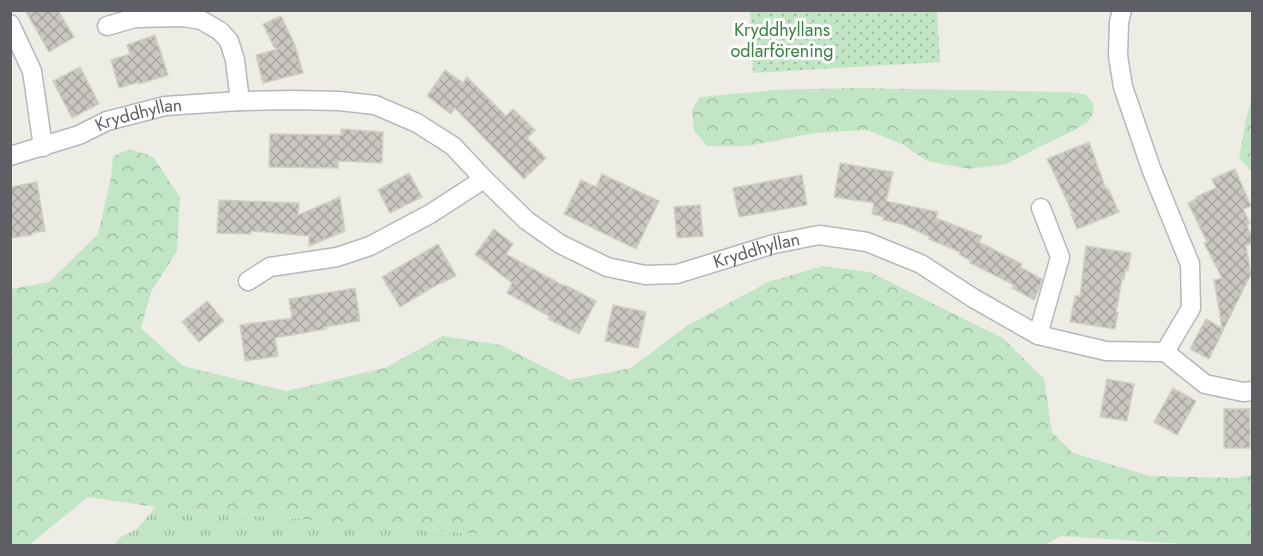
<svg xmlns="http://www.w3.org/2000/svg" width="1263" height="556" font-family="Jost,sans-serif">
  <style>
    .grass { fill: url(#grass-tufts) }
    .forest { fill: url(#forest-crowns) }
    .park { fill: url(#park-dots) }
    .building { fill: url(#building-cross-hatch); stroke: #d3d0c3; stroke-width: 1.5 }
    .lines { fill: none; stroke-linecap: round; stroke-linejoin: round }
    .minor-casing { stroke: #b5b7bb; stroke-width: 21 }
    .minor { stroke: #fff; stroke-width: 18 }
    .labels { text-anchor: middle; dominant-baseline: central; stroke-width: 6; stroke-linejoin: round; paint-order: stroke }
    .park-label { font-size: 18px; fill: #388141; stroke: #fff }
    .street-label { font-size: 18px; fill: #5d5f65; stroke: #fff }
  </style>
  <defs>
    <pattern id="grass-tufts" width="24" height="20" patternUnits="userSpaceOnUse" patternTransform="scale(1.5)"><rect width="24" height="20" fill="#c2e5c6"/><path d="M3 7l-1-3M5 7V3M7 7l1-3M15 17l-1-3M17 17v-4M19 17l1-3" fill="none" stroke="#a1bda4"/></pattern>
    <pattern id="forest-crowns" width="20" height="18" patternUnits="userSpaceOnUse" patternTransform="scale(1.5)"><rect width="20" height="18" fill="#c2e5c6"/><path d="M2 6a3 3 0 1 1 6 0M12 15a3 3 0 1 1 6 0" fill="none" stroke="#a1bda4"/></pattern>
    <pattern id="park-dots" width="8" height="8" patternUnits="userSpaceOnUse" patternTransform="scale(1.5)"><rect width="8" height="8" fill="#c2e5c6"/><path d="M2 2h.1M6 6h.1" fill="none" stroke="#a1bda4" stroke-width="1.8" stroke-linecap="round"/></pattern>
    <pattern id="building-cross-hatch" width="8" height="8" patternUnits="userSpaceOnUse" patternTransform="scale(1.5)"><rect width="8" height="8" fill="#cac7c2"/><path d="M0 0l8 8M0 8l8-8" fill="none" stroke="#a7a5a1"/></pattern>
  </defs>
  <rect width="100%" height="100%" fill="#eeede5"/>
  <path class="grass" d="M156 507 501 536 565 545 114 546 119 538 137 529Z"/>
  <path class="forest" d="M853 88 1066 92 1085 94 1093 103 1094 112 1088 122 1073 131 1039 147 1007 164 969 169 927 161 904 145 867 130 815 133 747 146H707L694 131 692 110 700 97 774 90Z
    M1252 98V172L1239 158 1246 119Z
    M130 149 153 157 180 197 177 251 151 292 141 328 183 366 286 391 385 368 443 336 501 345 569 380 631 368 688 325 768 282 823 266 870 272 1003 338 1044 379 1052 432 1073 453 1150 476 1235 478 1252 475V545H1199L1061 536 1042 546H565L501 536 156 507 88 497 29 545H11V289L49 282 98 234 111 178 113 156Z"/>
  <path class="park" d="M750 11H937L940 62 753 73Z"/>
  <path class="building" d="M25 10H58L74 37 49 52Z
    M281 16 295 45 303 73 263 83 256 55 278 49 274 47 263 24Z
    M155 35 168 75 139 84V82L119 88 111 60 130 54 127 45Z
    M80 67 99 104 72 118 53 81Z
    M445 70 463 83 467 77 506 116 513 109 535 130 527 138 546 158 524 179 455 108 451 114 427 96Z
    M341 129 383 132 382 163 338 161V168L269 167 270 134 341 135Z
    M1089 142 1106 189 1108 188 1119 212 1077 229 1071 214H1073L1047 159Z
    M840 163 893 172 886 201 938 212 936 218 982 236 979 242 1022 264 1020 267 1042 279 1039 289 1034 300 1012 288 1014 285 970 263 971 261 959 254 960 252 929 239 930 237 902 224 883 220 884 217 872 214 874 203 834 197Z
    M1235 169 1251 206 1243 209 1250 223 1247 226 1252 237V243L1246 246 1251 274 1209 359 1190 349 1206 319 1222 328 1214 280 1222 278 1204 243 1207 242 1188 203 1196 199V197L1216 188 1212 179Z
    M409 173 422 197 390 213 378 190Z
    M602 174 659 201 636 249 564 214 581 180 596 187Z
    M802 175 807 205 739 217 733 188Z
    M37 182 45 231 32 233V235L10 238V187Z
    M340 197 345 231 309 246V236L251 231V234L217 233 219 200 299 203 298 215Z
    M700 205 703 236 677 238 674 207Z
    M494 229 513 244 506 254 564 286 565 285 596 301 579 334 548 319 549 316 507 293 512 283 475 254Z
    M438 244 456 276 433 287 400 307 382 277Z
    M1086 246 1131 253 1128 271H1125L1124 279H1122L1116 312 1118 313 1115 329 1070 322 1075 296H1080Z
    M355 288 360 321 325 327 326 329 275 338 278 356 245 361 240 325 292 318 289 299Z
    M207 301 224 321 199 342 182 322Z
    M613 305 646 312 638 348 605 341Z
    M1107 379 1134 384 1127 421 1100 417Z
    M1173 388 1196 401 1177 435 1154 422Z
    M1224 409H1250V448H1224Z"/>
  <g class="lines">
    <g class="minor-casing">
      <g id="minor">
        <path d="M1122 10 1119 22 1118 56 1123 87 1152 171 1190 264 1191 308 1165 352 1205 384 1243 392 1252 391"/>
        <path d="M10 24 32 71 43 147"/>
        <path d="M107 26 135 18 183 17 201 20 220 31 229 41 235 60 240 101"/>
        <path id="s1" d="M10 156 79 135 107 121 165 106 240 101 292 100 339 101 375 105 417 123 453 146 484 179 526 220 560 244 607 267 645 275 677 274 774 244 819 235 867 242 921 264 973 298 1038 335 1106 351 1165 352"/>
        <path d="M248 281 270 267 337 257 370 246 430 214 484 179"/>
        <path d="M1038 335 1060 257 1041 208"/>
      </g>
    </g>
    <use href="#minor" class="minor"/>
  </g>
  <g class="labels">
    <g class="park-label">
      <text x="782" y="30">Kryddhyllans<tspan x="782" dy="21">odlarförening</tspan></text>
    </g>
    <g class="street-label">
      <text stroke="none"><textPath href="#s1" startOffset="136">Kryddhyllan</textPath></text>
      <text stroke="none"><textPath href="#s1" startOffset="814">Kryddhyllan</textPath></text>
    </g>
  </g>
  <rect width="1263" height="556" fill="none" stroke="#5d5f65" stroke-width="24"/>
</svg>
